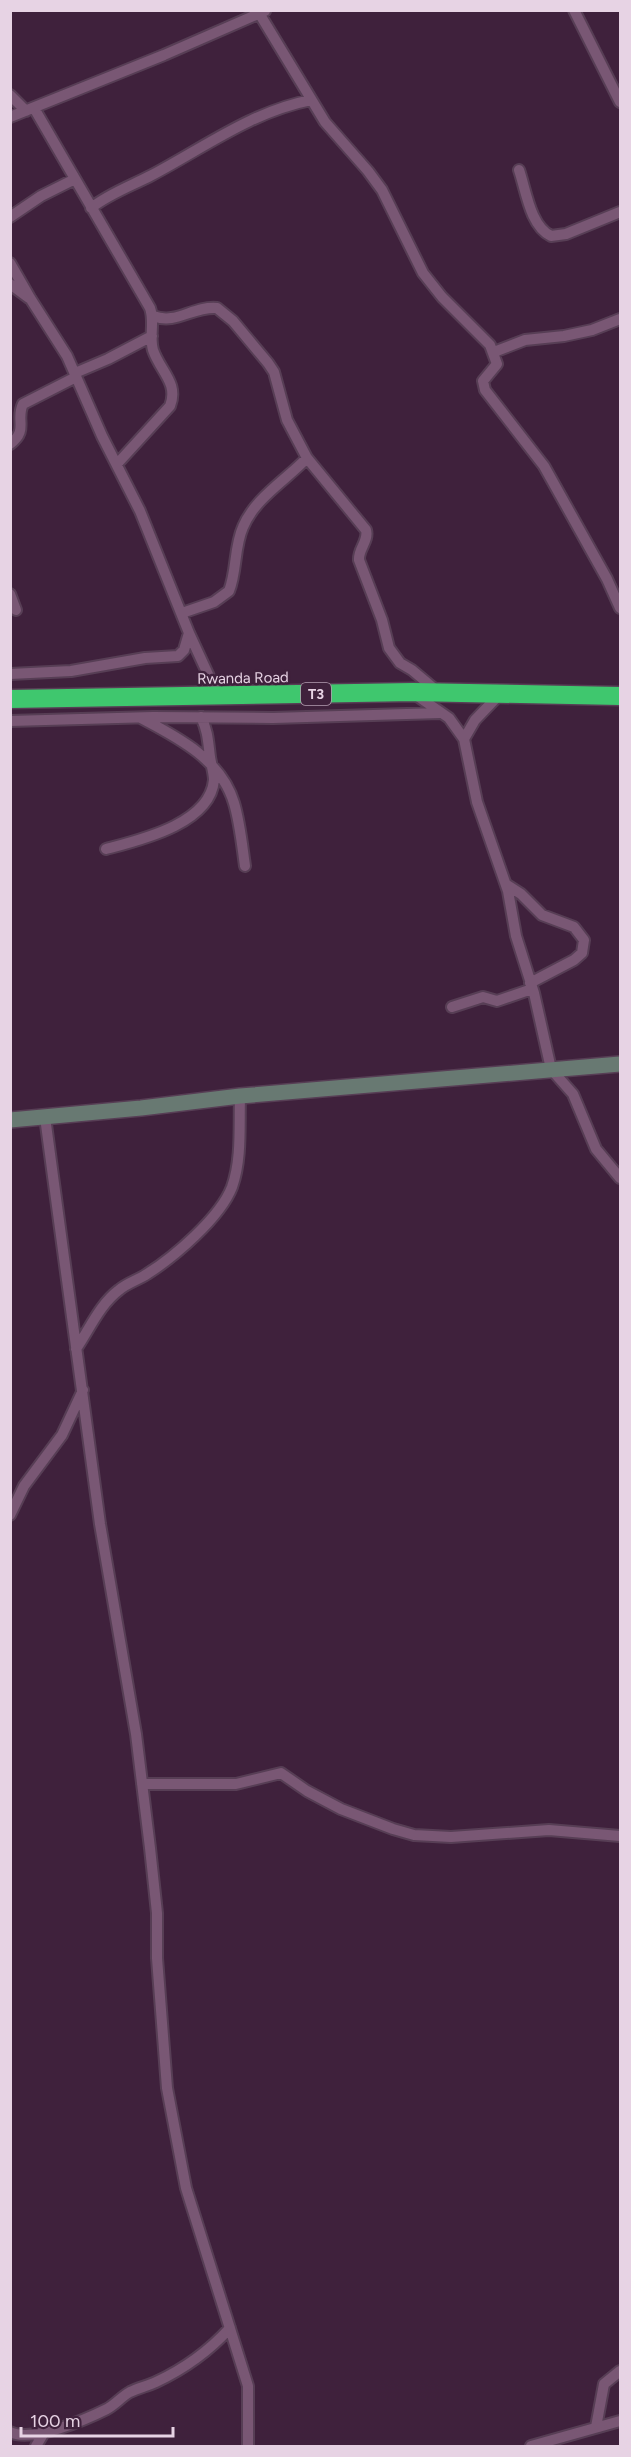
<svg xmlns="http://www.w3.org/2000/svg" width="631" height="2457" font-family="Figtree,sans-serif">
  <style>
    .lines { fill: none; stroke-linecap: round; stroke-linejoin: round }
    .street-casing { stroke: #573e55; stroke-width: 14 }
    .secondary-casing { stroke: #573e55; stroke-width: 18 }
    .highway-casing { stroke: #573e55; stroke-width: 21 }
    .street { stroke: #795774; stroke-width: 10 }
    .secondary { stroke: #687972; stroke-width: 15 }
    .highway { stroke: #3fc76e; stroke-width: 18 }
    .labels { text-anchor: middle; dominant-baseline: central; stroke-width: 5; stroke-linejoin: round; paint-order: stroke }
    .shield { fill: #3f213c; stroke: #b59eb2; stroke-width: 1.5 }
    .shield-label { font-size: 14px; font-weight: bold; fill: #e7d3e4 }
    .street-label { font-size: 15px; fill: #e7d3e4; stroke: #3f213c }
  </style>
  <rect width="100%" height="100%" fill="#3f213c"/>
  <g class="lines">
    <g class="street-casing">
      <path id="street" d="M574 10 620 102
        M259 13 325 122 368 171 382 190 423 273 442 297 490 345 497 364 483 381 485 390 544 466 607 579 620 608
        M10 95 26 111
        M34 108 150 308C155 322 149 336 153 350 160 371 179 383 170 406L117 464
        M10 117 164 55 265 11
        M519 170C526 190 530 226 551 236L566 234 620 212
        M91 208C110 193 131 186 152 175 205 147 251 112 311 100
        M10 217 41 196 75 179
        M10 263 30 298 67 356 102 436 140 511 189 633 218 696
        M10 284 29 298
        M153 316C177 325 192 306 217 308L233 321 268 363 274 372 287 420 307 458 366 530C369 541 358 549 359 560L382 620 389 648 400 663 412 670 437 691
        M494 352 525 340 564 336 592 330 620 319
        M75 373 108 359 152 336
        M10 444C29 430 15 420 23 404L76 377
        M10 594 16 610
        M182 613 214 602 229 591C237 571 234 547 243 527 255 498 286 480 307 458
        M10 674 71 671 145 658 178 656 184 650 189 633
        M413 693 449 718 464 739
        M500 694 475 720 464 739 477 802 508 891 516 936 534 993 551 1069 573 1094 596 1149 620 1178
        M141 718C177 737 221 759 234 803 240 823 242 845 245 866
        M10 721 153 717 273 718 440 713
        M106 849C140 840 210 824 214 780 214 773 211 764 210 757 208 742 208 731 201 717
        M507 885 521 894 542 915 574 927 584 940 582 953 574 960 530 983
        M452 1007 483 997 497 1001 532 989
        M45 1117 100 1524 136 1734 150 1848 157 1913V1958L167 2088 186 2188 248 2386V2446
        M76 1349C89 1330 100 1304 119 1290 127 1283 138 1280 147 1274 174 1257 220 1218 232 1187 242 1159 239 1125 240 1096
        M10 1515 24 1486 62 1435 83 1390
        M142 1784H236L281 1773 307 1791 341 1809 393 1829 414 1835 451 1837 549 1830 620 1836
        M596 2427 604 2384 620 2371
        M10 2432C32 2443 87 2419 107 2409 116 2404 121 2397 130 2392 138 2388 147 2386 156 2382 184 2369 209 2351 230 2328
        M36 2446 45 2431
        M531 2446 620 2421"/>
    </g>
    <g class="secondary-casing">
      <path id="secondary" d="M10 1120 141 1108 240 1096 620 1064"/>
    </g>
    <g class="highway-casing">
      <path id="highway" d="M10 699 413 692 620 696"/>
    </g>
    <use href="#street" class="street"/>
    <use href="#secondary" class="secondary"/>
    <use href="#highway" class="highway"/>
  </g>
  <g class="labels">
    <rect class="shield" x="301" y="683" width="30" height="22" rx="4.5"/>
    <g class="shield-label">
      <text x="316" y="694">T3</text>
    </g>
    <g class="street-label">
      <text transform="translate(243 678) rotate(-1)">Rwanda Road</text>
    </g>
  </g>
  <rect width="631" height="2457" fill="none" stroke="#e7d3e4" stroke-width="24"/>
  <path d="M21 2427v9h152v-9" fill="none" stroke="#e7d3e4" stroke-width="3"/>
  <text x="30" y="2427" font-size="18" fill="#e7d3e4" stroke="#3f213c" stroke-width="4.5" paint-order="stroke">100 m</text>
</svg>
